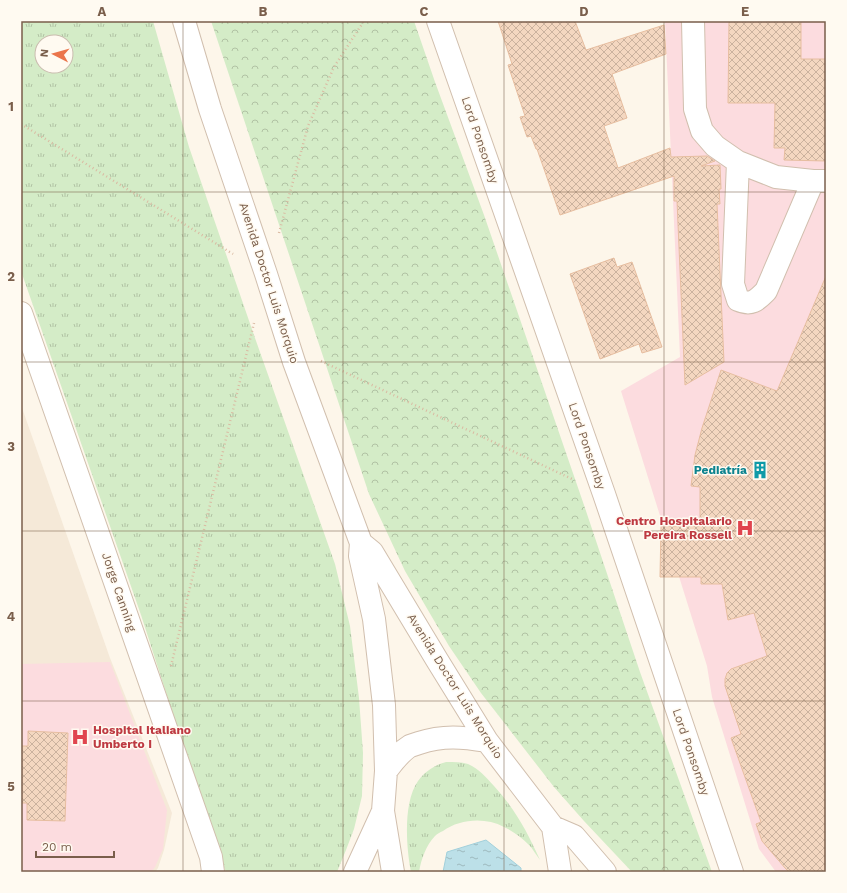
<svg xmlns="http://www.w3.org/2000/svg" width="847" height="893" font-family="'Work Sans',sans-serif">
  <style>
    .residential { fill: #f5e9d8 }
    .medical { fill: #fcdcdf }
    .grass { fill: url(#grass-tufts); fill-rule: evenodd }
    .park { fill: url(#park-crowns) }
    .water { fill: url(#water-ripples); stroke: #a2d0db }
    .building { fill: url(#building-cross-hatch); stroke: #e7bea0 }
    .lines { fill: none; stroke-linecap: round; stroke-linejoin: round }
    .minor-casing { stroke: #d1bfae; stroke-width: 24 }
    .path { stroke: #dabaa2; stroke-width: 2.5; stroke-dasharray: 1 3; stroke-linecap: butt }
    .minor { stroke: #fff; stroke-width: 22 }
    .grid { fill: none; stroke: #7a5e4b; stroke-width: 1; stroke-opacity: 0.55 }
    .labels { text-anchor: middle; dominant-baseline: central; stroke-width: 3; stroke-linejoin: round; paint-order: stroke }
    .street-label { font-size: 12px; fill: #7a5e4b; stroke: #fffaf1 }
    .culture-label { font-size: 12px; font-weight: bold; fill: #0d838f; stroke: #fffaf1; text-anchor: end }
    .health-label { font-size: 12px; font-weight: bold; fill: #be3a42; stroke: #fffaf1; text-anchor: end }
    .neatline { fill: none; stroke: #7a5e4b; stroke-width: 1.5 }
    .grid-label { font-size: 13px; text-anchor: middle; font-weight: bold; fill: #7a5e4b }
  </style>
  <defs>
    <pattern id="grass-tufts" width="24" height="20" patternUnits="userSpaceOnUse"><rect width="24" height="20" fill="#d4ecc7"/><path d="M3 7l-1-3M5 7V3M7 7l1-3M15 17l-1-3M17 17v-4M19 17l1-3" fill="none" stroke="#b1c2a4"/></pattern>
    <pattern id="park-crowns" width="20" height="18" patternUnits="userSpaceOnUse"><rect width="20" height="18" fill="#d4ecc7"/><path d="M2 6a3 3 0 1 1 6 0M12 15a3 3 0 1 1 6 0" fill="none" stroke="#b1c2a4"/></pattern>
    <pattern id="water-ripples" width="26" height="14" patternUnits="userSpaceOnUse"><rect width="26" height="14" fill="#bce0e8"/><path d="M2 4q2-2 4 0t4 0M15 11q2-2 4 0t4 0" fill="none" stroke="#9eb9be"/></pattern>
    <pattern id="building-cross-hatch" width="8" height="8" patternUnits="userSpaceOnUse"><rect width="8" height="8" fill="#f4d7c0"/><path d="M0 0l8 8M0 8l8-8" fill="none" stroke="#cbb29e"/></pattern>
  </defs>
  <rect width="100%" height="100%" fill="#fdf6ea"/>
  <path class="residential" d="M21 405 110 658 172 813 164 850 158 868 155 872H21Z"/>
  <path class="medical" d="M665 21H826V872H776L759 849 712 697 707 666 621 391 680 357Z
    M110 662 167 810 163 849 155 867 151 872H21V664Z"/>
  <path class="grass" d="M21 21H153L189 147 255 338 335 564 350 626 359 698 363 753 362 796 354 829 346 850 337 872H226L218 854 141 615 21 271ZM42 42H66V66H42Z
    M446 762C454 762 461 762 468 764 479 769 486 777 494 786 515 809 527 831 540 860 536 855 533 849 529 845 522 838 513 831 504 827 485 817 460 819 443 831 440 832 437 834 435 836 426 845 421 860 419 872H411C406 847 403 802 418 781 425 771 435 765 446 762Z"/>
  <path class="park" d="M211 21H414L435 82 484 215 585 508 640 672 712 872H632L584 821 554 787 481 693 449 646 405 571 369 494Z"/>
  <path class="water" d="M486 840 521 868V872H443L447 852Z"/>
  <path class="building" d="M498 21H575L586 50 664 25 666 54 612 74 627 118 604 126 618 168 670 148 671 157 707 156 715 161 701 166 720 165 721 189H719L720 204H717L724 362 685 385 677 201H674V176L560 215 537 149H536L531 136 527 137 520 117 525 116 508 65 512 64Z
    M729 21H801V59H826V161L784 160 785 148H774L775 103H728Z
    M614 258 617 267 632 262 662 347 642 353 639 344 600 359 570 274Z
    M826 276V872H789L785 868 762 841 756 824 761 822 731 738 741 734 725 686V679L727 673 731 669 767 656 754 613 728 620 722 584H701V577H660L661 526H700V487L691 486 695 455 702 428 721 370 777 391Z
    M28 731 68 733 65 821 27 820V803H21V746H28Z"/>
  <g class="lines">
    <g class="minor-casing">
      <path id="minor" d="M184 21 210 109 266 274 294 362 361 543 360 556 374 619 384 705 386 771 383 811 393 872
        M438 21 604 494 732 872
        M693 21 695 109 702 131 715 146 738 162 776 177 813 181H826
        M738 162 733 284 738 300C752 306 757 300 766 291L813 181
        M21 313 211 857 213 872
        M361 543 372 552 437 660 487 741 553 827 574 836 605 872
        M386 771C393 762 400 752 410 746 413 745 416 744 419 743 443 735 463 737 487 741
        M553 827 560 872
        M355 872 383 811"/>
    </g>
    <path class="path" d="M21 124 233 254
      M279 233 308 126 334 67 364 21
      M321 361 572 479
      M171 666 254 323"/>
    <use href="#minor" class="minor"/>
  </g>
  <path class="grid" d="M183 21V872M343 21V872M504 21V872M664 21V872M21 192H826M21 362H826M21 531H826M21 701H826"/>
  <defs>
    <g id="building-bare" transform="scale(1.38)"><path d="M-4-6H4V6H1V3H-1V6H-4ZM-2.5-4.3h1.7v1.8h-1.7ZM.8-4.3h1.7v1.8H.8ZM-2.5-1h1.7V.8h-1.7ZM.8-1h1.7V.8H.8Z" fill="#0f9aa8" stroke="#fffaf1" stroke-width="2.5" paint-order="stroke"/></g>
    <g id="hospital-bare" transform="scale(1.38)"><path d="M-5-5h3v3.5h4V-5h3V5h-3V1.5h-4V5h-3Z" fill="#e0444e" stroke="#fffaf1" stroke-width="2.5" paint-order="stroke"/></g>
  </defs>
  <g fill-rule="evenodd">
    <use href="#building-bare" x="760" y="470"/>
    <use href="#hospital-bare" x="745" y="528"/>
    <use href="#hospital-bare" x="80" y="737"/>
  </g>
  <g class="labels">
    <g class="street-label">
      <text transform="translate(480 140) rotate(71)">Lord Ponsomby</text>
      <text transform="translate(269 283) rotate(72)">Avenida Doctor Luis Morquio</text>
      <text transform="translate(587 446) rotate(71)">Lord Ponsomby</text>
      <text transform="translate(119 592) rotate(71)">Jorge Canning</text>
      <text transform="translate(455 686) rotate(58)">Avenida Doctor Luis Morquio</text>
      <text transform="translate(691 752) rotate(71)">Lord Ponsomby</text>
    </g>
    <g class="culture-label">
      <text x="747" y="470">Pediatría</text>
    </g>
    <g class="health-label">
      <text x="732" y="521">Centro Hospitalario<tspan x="732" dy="14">Pereira Rossell</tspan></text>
      <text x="93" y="730" text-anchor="start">Hospital Italiano<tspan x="93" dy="14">Umberto I</tspan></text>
    </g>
  </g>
  <rect width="847" height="893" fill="none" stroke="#fffaf1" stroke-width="44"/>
  <g transform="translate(54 54) rotate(276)"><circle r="19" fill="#fffaf1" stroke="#cabcaf"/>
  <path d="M0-3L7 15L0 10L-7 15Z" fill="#eb754b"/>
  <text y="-6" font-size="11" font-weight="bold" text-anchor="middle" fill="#7a5e4b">N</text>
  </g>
  <path d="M36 851v6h78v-6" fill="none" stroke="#7a5e4b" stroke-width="2"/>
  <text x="42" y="851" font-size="12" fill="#7a5e4b" stroke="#fffaf1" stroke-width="3" paint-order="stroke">20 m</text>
  <rect x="22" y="22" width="803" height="849" class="neatline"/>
  <g class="grid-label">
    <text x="102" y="16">A</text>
    <text x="263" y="16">B</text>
    <text x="424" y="16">C</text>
    <text x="584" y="16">D</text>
    <text x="745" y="16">E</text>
    <text x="11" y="111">1</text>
    <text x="11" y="281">2</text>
    <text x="11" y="451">3</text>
    <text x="11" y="621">4</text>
    <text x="11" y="791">5</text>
  </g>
</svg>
